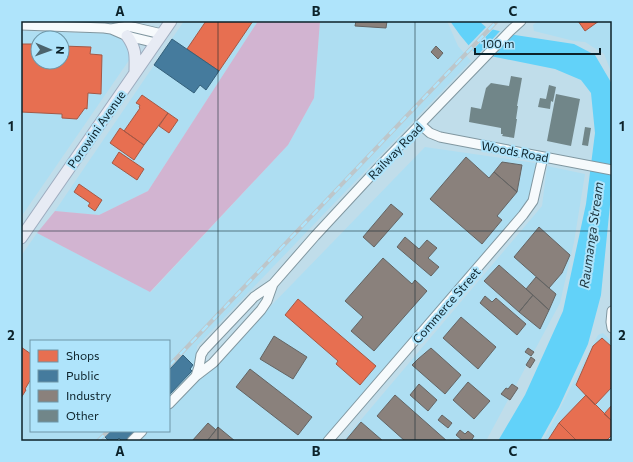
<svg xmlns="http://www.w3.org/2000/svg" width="633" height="462" font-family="Commissioner,sans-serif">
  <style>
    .built { fill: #aedef2; fill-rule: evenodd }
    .green { fill: #d2b4d1 }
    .water { fill: #62d2f9 }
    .pier { fill: #c0ddea }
    .shops { fill: #e76f51; stroke: #a55845 }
    .public { fill: #457b9d; stroke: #34607a }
    .industry { fill: #8a817c; stroke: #646463 }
    .building { fill: #718689 }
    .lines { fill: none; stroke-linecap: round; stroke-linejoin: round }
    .minor-casing { stroke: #8097a0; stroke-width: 11 }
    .major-casing { stroke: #9eacbf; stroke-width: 13 }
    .minor { stroke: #f6fafc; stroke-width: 9 }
    .major { stroke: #e7ebf4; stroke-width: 11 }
    .rail-casing { stroke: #bdc6ca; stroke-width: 4 }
    .rail { stroke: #afe4fb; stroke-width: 2.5; stroke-dasharray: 8; stroke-linecap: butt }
    .grid { fill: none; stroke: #0c222a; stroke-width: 1; stroke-opacity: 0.55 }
    .labels { text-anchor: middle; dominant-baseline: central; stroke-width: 4; stroke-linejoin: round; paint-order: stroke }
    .street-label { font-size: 12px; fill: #0c222a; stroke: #afe4fb }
    .water-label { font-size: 13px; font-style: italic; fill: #1a313a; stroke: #afe4fb }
    .neatline { fill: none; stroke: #0c222a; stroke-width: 1.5 }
    .grid-label { font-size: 13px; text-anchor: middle; font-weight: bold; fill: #0c222a }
  </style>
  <rect width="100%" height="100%" fill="#c0ddea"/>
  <path class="built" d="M184 21H258L148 191 99 215 55 211Z
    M320 21H447L458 46 471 61 197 346 196 370 169 396V341H31V431H133L122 441H21V256L37 233 151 292 288 145 314 98Z
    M538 21H612V74L604 54 585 42 574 41 534 31 533 25Z
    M21 31 122 34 134 53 21 217ZM38 38H62V62H38Z
    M425 147 536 163 532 204 323 441H139L149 431H169V411Z
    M547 166 585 174 574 242 560 303 486 441H343L542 206Z
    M603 333 612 342V441H543L598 335Z"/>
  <path class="green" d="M258 21H320L314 98 288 145 150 292 37 233 55 211 99 215 148 191Z"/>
  <path class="water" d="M450 21H479L487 28 515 35 574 44 595 55 612 84V185L601 295 588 344 559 407 540 441H498L525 395 563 311 586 204 595 133 591 93 581 80 555 69 475 53 460 35Z"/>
  <path class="pier" d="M487 26 494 28 471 52 467 47Z
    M501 30 515 33 491 59 477 56Z"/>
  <path class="shops" d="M206 21H253L219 71 187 49Z
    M578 21H599L585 31Z
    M21 44H38V62H62V46L91 47 90 54 102 55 101 94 88 93 87 109 85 108 77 119 62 118V114L21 112Z
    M142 95 168 113 144 145 124 131 140 108 139 107 140 105 136 103Z
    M168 113 178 120 169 133 159 126Z
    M120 128 144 145 134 160 110 143Z
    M119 152 144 169 137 180 112 163Z
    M79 184 102 200 95 211 88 206 90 203 74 192Z
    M298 299 376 366 360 385 336 364 338 361 285 315Z
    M602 338 612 347V387L595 405 576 385 593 346Z
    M21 347 31 354V379L25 389 26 390 21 398Z
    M586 395 612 421V435L606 441H577L559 423Z
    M612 405V421L604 414Z
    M559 423 577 441H550L548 440Z"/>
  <path class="public" d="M172 39 219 71 206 90 200 85 194 93 154 65Z
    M183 355 193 365 190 369 192 371 169 395V370Z
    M110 431H135L125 441H122L119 438 116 441H109L105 437Z"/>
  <path class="industry" d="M356 21H387L386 28 355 26Z
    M436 46 443 53 438 59 431 52Z
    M466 157 489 178 494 172 517 192 497 216 502 220 482 244 430 199Z
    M502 162 522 165 517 192 494 172Z
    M391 204 403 214 374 247 363 237Z
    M539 227 570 255 562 273 549 288 514 257Z
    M405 237 419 249 427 240 437 248 428 258 439 267 431 276 397 247Z
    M383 258 412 284 415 280 427 291 374 351 351 331 363 317 345 301Z
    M499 265 533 295 519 312 484 281Z
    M536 277 556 294 549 310 526 289Z
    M533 295 549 310 540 329 519 312Z
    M485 296 492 302 496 298 526 324 517 335 480 303Z
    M461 317 496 347 478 369 443 338Z
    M274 336 307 357 293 379 260 359Z
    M431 348 461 375 445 394 412 365 418 359Z
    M528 348 534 352 531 356 525 352Z
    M531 357 535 360 530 368 526 365Z
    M250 369 312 417 298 435 236 387Z
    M468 382 490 401 474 419 453 400Z
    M419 384 437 400 428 411 410 395Z
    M512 384 518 388 510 400 501 394 506 388 508 389Z
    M395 395 447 441H405L377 416Z
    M442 415 452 423 448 428 438 420Z
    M361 422 383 441H348L346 440Z
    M208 423 216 430 207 441H192Z
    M218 427 235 441H207Z
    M460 430 465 434 468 431 474 436 471 441H463L456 435Z"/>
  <path class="building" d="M511 76 522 78 517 106H518L516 119H517L514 138 502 136 503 134H501V128L469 122 471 107 481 109 486 88 491 83 509 86Z
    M549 85 556 87 553 102 551 101 550 109 538 107 540 98 546 99Z
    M556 94 580 99 571 146 547 141Z
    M585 127 591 128 588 146 582 145Z"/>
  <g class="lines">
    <g class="minor-casing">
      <path id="minor" d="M21 25 104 28 111 29 127 36 156 43
        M111 29 128 26 162 34
        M421 125 430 133 440 137 612 170
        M612 311 611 322 612 328
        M196 376 199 367 201 355 204 350 254 297 273 284 315 236 378 168 510 31 521 21
        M169 404 196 376 213 363 261 310 267 301 273 284
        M132 441 142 431
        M328 441 523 215 533 201 543 157"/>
    </g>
    <g class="major-casing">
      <path id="major" d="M127 36C137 50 135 57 135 73
        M21 238 171 21"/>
    </g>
    <use href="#minor" class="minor"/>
    <use href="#major" class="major"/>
    <g class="rail-casing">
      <path id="rail" d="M169 366 497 21
        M98 441 108 431"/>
    </g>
    <use href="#rail" class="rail"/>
  </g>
  <path class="grid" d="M218 21V441M415 21V441M21 231H612"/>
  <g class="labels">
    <g class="street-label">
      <text transform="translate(96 129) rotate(-55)">Porowini Avenue</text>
      <text transform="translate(395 151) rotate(-46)">Railway Road</text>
      <text transform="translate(515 151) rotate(11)">Woods Road</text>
      <text transform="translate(446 305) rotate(-49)">Commerce Street</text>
    </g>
    <g class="water-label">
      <text transform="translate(591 235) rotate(-82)">Raumanga Stream</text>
    </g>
  </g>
  <rect width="633" height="462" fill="none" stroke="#afe4fb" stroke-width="44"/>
  <rect x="30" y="340" width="140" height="92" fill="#afe4fb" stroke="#6e96a7"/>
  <rect x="38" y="350" width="20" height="12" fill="#e76f51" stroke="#6e96a7"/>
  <text x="66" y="360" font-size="12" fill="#0c222a">Shops</text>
  <rect x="38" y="370" width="20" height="12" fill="#457b9d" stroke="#6e96a7"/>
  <text x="66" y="380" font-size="12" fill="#0c222a">Public</text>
  <rect x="38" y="390" width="20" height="12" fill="#8a817c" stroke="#6e96a7"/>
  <text x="66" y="400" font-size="12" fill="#0c222a">Industry</text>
  <rect x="38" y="410" width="20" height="12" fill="#718689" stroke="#6e96a7"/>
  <text x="66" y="420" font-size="12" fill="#0c222a">Other</text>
  <g transform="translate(50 50) rotate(92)"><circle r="19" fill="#afe4fb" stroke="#6e96a7"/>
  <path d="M0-3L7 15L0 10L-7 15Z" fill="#4b636d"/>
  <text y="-6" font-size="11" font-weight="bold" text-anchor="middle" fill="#0c222a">N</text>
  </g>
  <path d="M475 48v6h125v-6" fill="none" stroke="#0c222a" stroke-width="2"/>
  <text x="481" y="48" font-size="12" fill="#0c222a" stroke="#afe4fb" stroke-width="3" paint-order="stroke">100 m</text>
  <rect x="22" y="22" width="589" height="418" class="neatline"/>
  <g class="grid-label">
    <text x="120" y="16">A</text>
    <text x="316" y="16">B</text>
    <text x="513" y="16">C</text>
    <text x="11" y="131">1</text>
    <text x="622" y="131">1</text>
    <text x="11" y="340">2</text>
    <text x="622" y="340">2</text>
    <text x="120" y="456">A</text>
    <text x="316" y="456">B</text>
    <text x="513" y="456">C</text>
  </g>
</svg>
